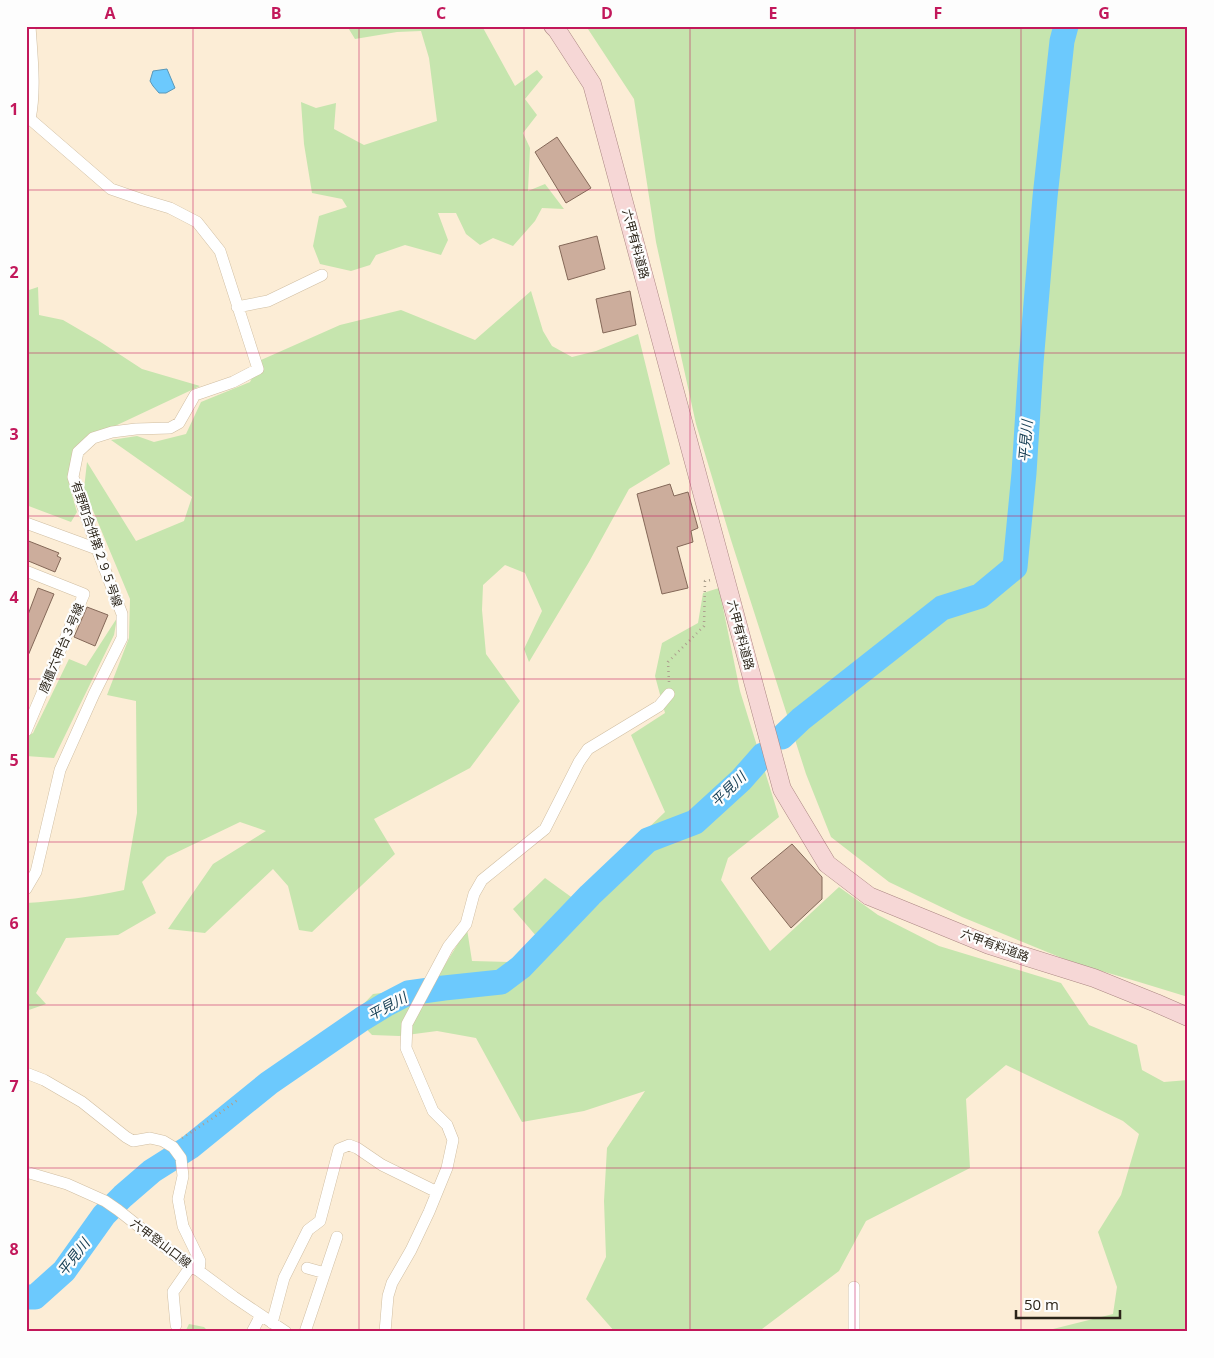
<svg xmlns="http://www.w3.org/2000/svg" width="1214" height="1358" font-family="'Open Sans','Noto Sans JP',sans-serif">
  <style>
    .green { fill: #c6e5ae }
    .water { fill: #6cc9fd; stroke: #5998b9 }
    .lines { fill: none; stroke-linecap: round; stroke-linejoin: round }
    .river { stroke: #6cc9fd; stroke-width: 25 }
    .building { fill: #ccad9c; stroke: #846858 }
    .street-casing { stroke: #d0bea2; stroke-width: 12 }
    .primary-casing { stroke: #ab8783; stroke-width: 19 }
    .path { stroke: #ada18f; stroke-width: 2.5; stroke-dasharray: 1 4; stroke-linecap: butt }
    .street { stroke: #fff; stroke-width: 11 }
    .primary { stroke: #f6d7d6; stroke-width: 18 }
    .grid { fill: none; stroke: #c2185b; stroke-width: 1; stroke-opacity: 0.55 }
    .labels { text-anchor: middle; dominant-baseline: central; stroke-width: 4.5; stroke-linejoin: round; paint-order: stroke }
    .street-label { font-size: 12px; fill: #2c251a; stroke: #fdfdfd }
    .water-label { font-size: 14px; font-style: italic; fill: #184056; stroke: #fdfdfd }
    .neatline { fill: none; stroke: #c2185b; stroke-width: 2 }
    .grid-label { font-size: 16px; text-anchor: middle; font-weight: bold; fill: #c2185b }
  </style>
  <rect width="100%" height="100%" fill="#fcedd6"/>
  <path class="green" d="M347 26H482L515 86 537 70 543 77 525 99 537 115 523 133 530 148 528 191 545 184 564 209 542 208 535 221 513 246 493 238 480 245 466 234 456 213H438L448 240 441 255 405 245 376 255 370 265 351 271 320 264 313 246 319 216 347 207 342 199 312 193 304 144 301 102 316 108 336 103 334 129 364 145 437 121 429 58 421 31 397 32 355 39Z
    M586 26H1188V997L1139 982 1074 963 962 917 889 882 831 837 806 774 731 540 696 424 656 242 634 99Z
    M38 287 39 315 63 320 99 341 142 369 200 386 98 434 72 457 70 488 77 512 71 522 26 505V291Z
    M531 291 543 331 552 346 572 357 596 351 638 334 670 464 629 489 589 562 529 662 524 649 542 611 525 573 505 565 483 585 482 610 486 654 520 701 470 768 374 819 395 854 312 932 299 930 288 886 273 869 205 933 168 929 213 864 266 831 240 822 167 857 142 882 156 913 118 935 66 938 36 993 46 1004 26 1011V903C59 901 91 897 124 890L137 813 136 701 107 695 129 638 130 599 84 489 87 462 136 541 184 521 192 497 111 440 137 436 154 442 186 434 201 402 250 382 261 360 340 325 401 310 475 340Z
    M719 588 740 691 779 817 728 858 721 880 770 951 839 887 878 915 939 946 1061 983 1089 1025 1137 1045 1142 1070 1164 1082 1188 1080V1332H1041L1113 1314 1117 1287 1098 1232 1121 1195 1139 1134 1123 1121 1006 1065 966 1099 970 1168 866 1221 839 1271 758 1332H615L586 1299 606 1257 604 1201 607 1148 645 1091 584 1111 522 1122 476 1038 437 1031 399 1036 372 1035 353 1015 373 994 430 987 446 963 467 929 472 961 510 962 537 937 513 909 545 878 574 899 665 812 631 735 665 713 655 676 662 643 698 623 703 593Z
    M117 618 114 635 54 758 26 756V737L33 733 69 659 86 666Z
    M189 1324 204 1327 209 1332H185Z"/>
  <path class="water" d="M167 69 175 88 166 93H159L153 86 150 81 153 71Z"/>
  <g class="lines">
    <path class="river" d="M782 737 801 719 942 608 980 596 1015 567 1024 473 1031 363 1045 197 1062 41 1066 26
      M26 1297H35L64 1271 104 1215 123 1196 152 1171 190 1147 269 1083 362 1019 385 1005 408 993 444 988 501 982 521 967 590 895 648 840 695 822 741 780 763 755"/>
  </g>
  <path class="building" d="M557 137 591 188 566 203 535 152Z
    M597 236 605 269 568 280 559 246Z
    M630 291 636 325 603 333 596 299Z
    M670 484 674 496 688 492 698 528 691 531 693 542 677 547 688 588 662 594 637 494Z
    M26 540 59 553 57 556 61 558 55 572 26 560Z
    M38 588 54 594 27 658 26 620Z
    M87 607 108 615 95 646 74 637Z
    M792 844 822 877V899L791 928 751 878Z"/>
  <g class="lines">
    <g class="street-casing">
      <path id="street" d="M30 26C32 57 36 89 30 119
        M237 307 268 301 322 275
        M26 523 97 549
        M26 571 84 594 26 731
        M26 889 36 872 60 770 94 694 122 638V614L97 549 73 477 78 452 93 438 112 432 136 429 170 428 179 423 195 395 233 382 258 369 220 251 197 222 170 208 143 200 111 189 30 119
        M26 1073 44 1080 82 1102 126 1137 133 1141 150 1138 163 1141 173 1147 181 1158 183 1176 178 1199 183 1226 200 1261 199 1271
        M26 1172 67 1184 105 1201 118 1210 185 1263 199 1271 234 1297 286 1332
        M307 1268 325 1273
        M854 1287V1332
        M272 1323 284 1278 308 1230 320 1221 339 1149 349 1145 357 1148 382 1165 437 1192
        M176 1325 173 1292 191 1266
        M252 1332 261 1315
        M305 1332 337 1237
        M385 1332 388 1296 392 1283 411 1250 429 1212 447 1168 453 1140 447 1125 433 1111 406 1048 407 1024 448 947 466 924 474 894 482 880 545 829 579 762 588 749 659 706 669 694"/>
    </g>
    <g class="primary-casing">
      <path id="primary" d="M553 26 557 30 592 84 782 789 827 864 869 896 989 945 1094 978 1156 1003 1188 1017"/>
    </g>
    <path class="path" d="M669 682 668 662 704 626 705 581 711 580
      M182 1138 213 1118 239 1099"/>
    <use href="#street" class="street"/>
    <use href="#primary" class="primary"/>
  </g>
  <path class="grid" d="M193 26V1332M359 26V1332M524 26V1332M690 26V1332M855 26V1332M1021 26V1332M26 190H1188M26 353H1188M26 516H1188M26 679H1188M26 842H1188M26 1005H1188M26 1168H1188"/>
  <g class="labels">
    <g class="street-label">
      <text transform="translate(636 244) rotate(75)">六甲有料道路</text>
      <text transform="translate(97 544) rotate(71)">有野町合併第２９５号線</text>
      <text transform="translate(741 635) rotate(75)">六甲有料道路</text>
      <text transform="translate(61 648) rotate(-67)">唐櫃六甲台３号線</text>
      <text transform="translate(995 945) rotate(20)">六甲有料道路</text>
      <text transform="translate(161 1243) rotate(37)">六甲登山口線</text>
    </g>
    <g class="water-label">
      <text transform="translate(1025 441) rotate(-85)">平見川</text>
      <text transform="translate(728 789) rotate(-44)">平見川</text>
      <text transform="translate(387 1006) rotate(-28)">平見川</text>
      <text transform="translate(73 1257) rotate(-52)">平見川</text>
    </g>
  </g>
  <rect width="1214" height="1358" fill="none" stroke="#fdfdfd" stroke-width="55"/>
  <path d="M1016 1310v8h104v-8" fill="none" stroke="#2c251a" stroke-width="2.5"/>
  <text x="1024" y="1310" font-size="15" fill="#2c251a" stroke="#fdfdfd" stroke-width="4" paint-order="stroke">50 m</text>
  <rect x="28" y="28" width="1158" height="1302" class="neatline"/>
  <g class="grid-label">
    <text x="110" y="19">A</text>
    <text x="276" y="19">B</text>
    <text x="441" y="19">C</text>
    <text x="607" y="19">D</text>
    <text x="773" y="19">E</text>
    <text x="938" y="19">F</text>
    <text x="1104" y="19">G</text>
    <text x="14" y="115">1</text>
    <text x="14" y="278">2</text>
    <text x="14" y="440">3</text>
    <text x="14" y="603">4</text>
    <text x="14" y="766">5</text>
    <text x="14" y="929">6</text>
    <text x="14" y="1092">7</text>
    <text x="14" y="1255">8</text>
  </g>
</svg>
